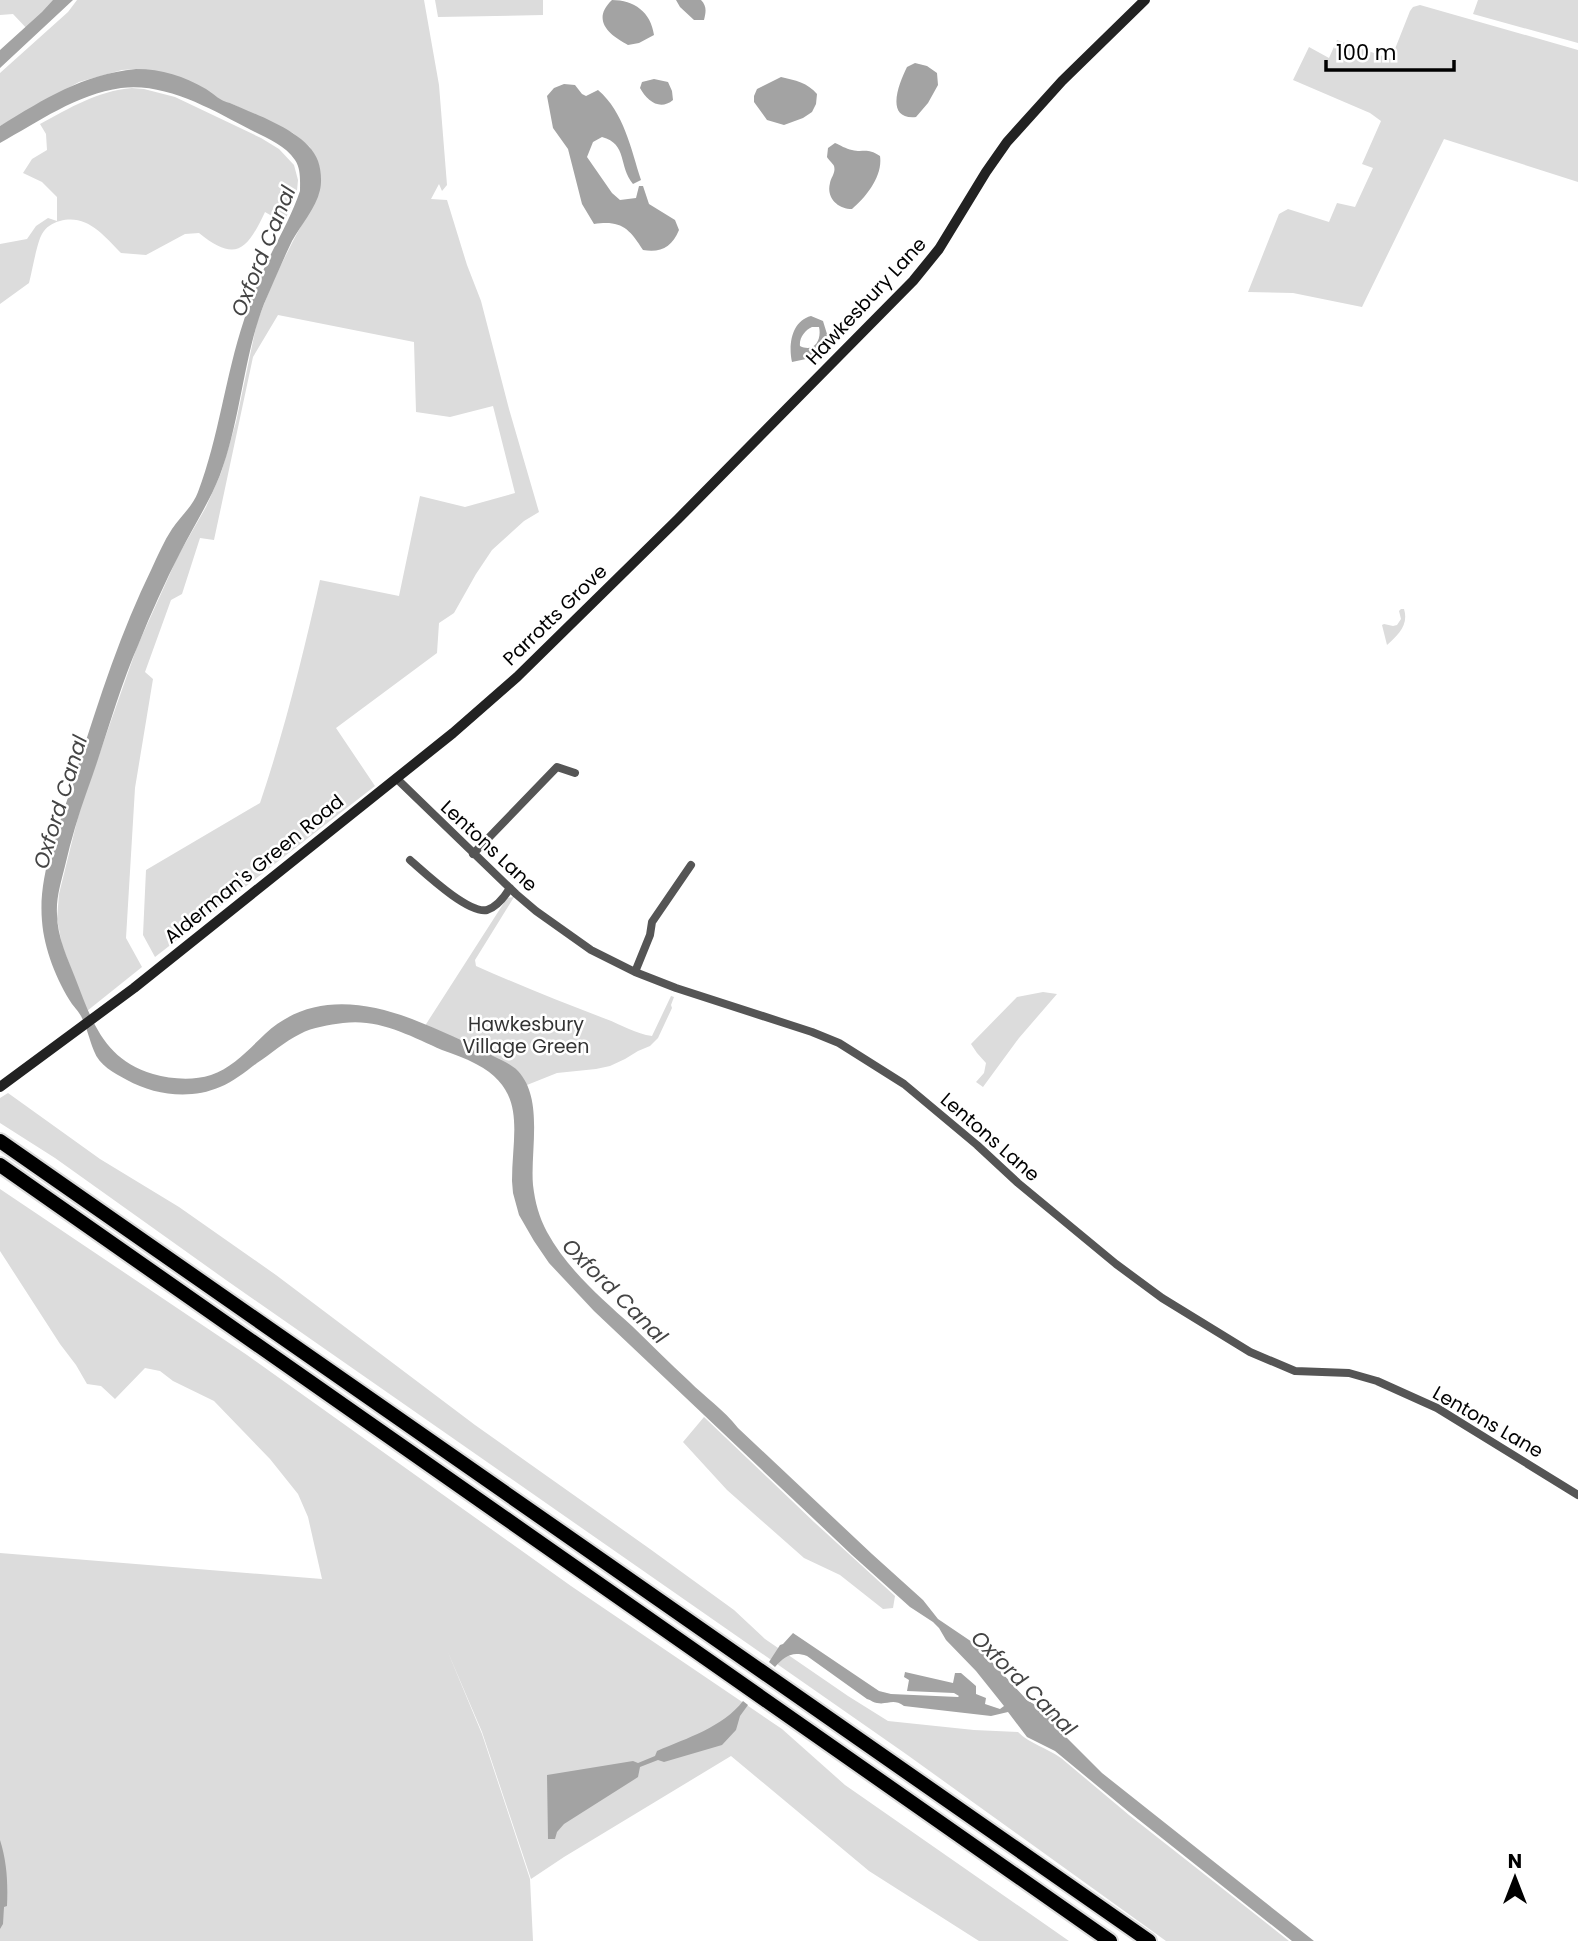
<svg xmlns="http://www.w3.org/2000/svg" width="1578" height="1941" font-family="Poppins,sans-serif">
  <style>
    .green { fill: #dcdcdc }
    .water { fill: #a3a3a3; fill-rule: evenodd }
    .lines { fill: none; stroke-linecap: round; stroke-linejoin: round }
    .highway-casing { stroke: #dbdbdb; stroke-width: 18 }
    .street { stroke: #555; stroke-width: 8 }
    .secondary { stroke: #222; stroke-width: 10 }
    .highway { stroke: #000; stroke-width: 14 }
    .labels { text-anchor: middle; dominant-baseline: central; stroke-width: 5; stroke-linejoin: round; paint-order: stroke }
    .street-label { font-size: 19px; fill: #000; stroke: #fff }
    .park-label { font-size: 19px; fill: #333; stroke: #fff }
    .water-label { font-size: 21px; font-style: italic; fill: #444; stroke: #fff }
  </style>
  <rect width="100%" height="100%" fill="#fff"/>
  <path class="green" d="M0 0H63L30 32 13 14 0 15Z
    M77 0H424L439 85 447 185 442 191 439 184 431 199 447 200 467 265 481 301 509 409 539 512 524 521 492 550 476 574 454 613 439 623 437 653 336 728 375 786 155 957 143 935 146 870 260 803C285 729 303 655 320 580L399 596 420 496 465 507 515 493 493 406 450 417 416 412 414 342 278 315 253 357 214 540 200 538 182 594 171 600 145 672 153 679 135 788 126 938 142 967 87 1011 62 945 57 919 59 894 80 809 137 647 178 556 206 507 221 473 236 422 257 322 274 279 293 241 319 193 310 147 293 133 230 103 223 102 206 90 136 69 122 70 79 82 0 126V73L68 12Z
    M435 0H543V15L438 17Z
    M1478 0H1578V43L1473 14Z
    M1420 5 1578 50V182L1444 139 1362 307 1293 293 1248 292 1279 214 1288 209 1329 222 1337 203 1355 207 1373 168 1362 164 1381 121 1370 113 1293 80 1309 47 1329 58 1337 40 1391 59 1410 11 1413 7Z
    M132 88 144 89 175 97 261 138 279 149 294 165 298 180 297 191 284 223 265 212C247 250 236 263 199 233L185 234 146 255 121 253C103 235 87 214 60 221 52 223 46 227 42 234 37 242 32 272 29 283L0 304V244L27 239 36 226 48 218 57 221V197L42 182 23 173 32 159 47 150 46 134 40 124C70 108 97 91 132 88Z
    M1401 609H1404C1409 625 1398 635 1387 645L1382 625 1384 624 1393 626 1397 625 1401 619 1399 611Z
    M514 897 475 960 476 966C519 985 563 1003 606 1019 622 1025 636 1034 652 1036L671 996 674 997 671 1005 672 1008 658 1038 650 1046 638 1051 625 1059 610 1066 596 1069 557 1073 517 1089 514 1084 421 1032 507 898Z
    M1043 992 1057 994 1019 1038 983 1087 976 1082 984 1073 986 1063 977 1053 971 1044 1017 997Z
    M8 1093 100 1159 179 1207 276 1275 475 1425 650 1549 734 1610 765 1639 848 1696 888 1721 974 1730 1018 1732C1030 1744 1047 1748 1061 1758L1129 1815 1289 1941H1166L906 1754 226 1280 55 1158 0 1123V1098Z
    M0 1189 247 1355 571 1586 782 1729 845 1785 1069 1941H979L869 1871 731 1756 564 1857 531 1879 482 1732 447 1650 482 1734 530 1879 533 1941H0V1553L322 1579 308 1517 298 1494 270 1459 214 1401 173 1381 160 1371 145 1368 115 1399 101 1386 87 1384 76 1365 60 1344 0 1251Z
    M704 1417 814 1522 895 1596 893 1608 883 1609 840 1575 804 1558 727 1490 683 1442Z"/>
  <path class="water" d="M53 0H73L0 68V50L42 12Z
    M612 0C634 0 651 12 654 35L639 43 628 45C609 35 591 20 612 0Z
    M676 0H701C707 6 706 12 704 20H694L680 7Z
    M915 63 927 66 937 73 938 85 928 103 916 117C884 120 899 83 907 67Z
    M136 69C162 69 184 76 206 89 214 94 220 101 230 103 256 115 308 132 318 161 321 169 322 182 320 190 316 208 301 225 292 241 282 262 273 283 264 304 243 358 241 419 220 475 209 503 193 527 180 553 165 582 151 613 139 643 118 691 105 742 87 791 78 816 71 840 65 866 61 882 56 898 57 914 57 937 68 959 76 980 92 1022 105 1060 153 1074 171 1079 192 1081 211 1075 232 1068 249 1049 265 1034 308 994 362 1000 412 1019 440 1030 467 1042 493 1056 501 1060 511 1064 518 1071 544 1099 530 1151 533 1185 535 1202 539 1217 547 1232 567 1269 601 1298 632 1326 651 1344 669 1363 689 1381 705 1397 724 1410 738 1428L872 1554 923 1600 938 1619 975 1644 1027 1700 1055 1717 1058 1728 1065 1736 1102 1773 1314 1941H1292L1129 1812 1055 1751 1027 1737 1008 1712 991 1716 904 1706C893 1698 888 1705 877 1703 874 1703 871 1700 867 1699L807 1656C792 1651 785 1656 775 1667L769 1662 780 1645 783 1644 793 1633 879 1691 891 1694 958 1697 959 1696 954 1693 907 1691 909 1680 904 1677 905 1672 953 1683 955 1673H961L976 1686V1694L986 1698 985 1704 1000 1709 1004 1706 976 1671 946 1640 939 1628 933 1622 910 1607 852 1555 594 1311 549 1263 534 1241 519 1215 513 1193 512 1181C512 1133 528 1091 476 1064 465 1058 453 1054 442 1050 411 1036 378 1018 343 1023 329 1025 313 1027 300 1034 285 1041 271 1054 257 1063 245 1072 233 1082 220 1087 190 1100 154 1095 127 1080 114 1073 99 1065 94 1051 89 1039 87 1027 81 1016 78 1011 76 1009 72 1004 57 981 44 949 42 921 38 876 57 833 70 791 94 716 117 639 152 568 158 555 164 541 172 529 180 517 193 506 198 492 219 437 225 377 244 320 251 297 261 274 272 252 282 232 293 212 300 191 300 180 301 169 295 160 285 145 266 138 251 130 213 110 166 82 121 88 77 94 38 122 0 143V126C46 98 81 75 136 69Z
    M781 77C795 80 808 83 817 94L816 104 812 112 803 118 784 125 767 120 754 102V96L757 89Z
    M654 79 668 82 672 91 673 100C660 111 647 101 640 88L642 82Z
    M564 84 575 85 582 94 586 96 598 90C624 112 631 149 641 180L633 184C618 166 628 144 602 137L593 142 587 157 612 193 620 200 636 198 639 186H643L649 204 675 220 679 230C672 247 661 253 643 250 629 228 621 220 594 224L582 204 568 149 553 128 547 96 554 88Z
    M835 143C840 145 846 149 852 150 864 153 866 147 880 156 883 176 866 197 852 209 838 209 826 198 830 183 831 177 836 173 834 166 833 164 828 159 827 157L828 148Z
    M811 316 823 321 827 334 826 343 806 359 792 362C788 344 792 321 811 316ZM812 327H819C822 340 814 353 800 346 799 338 805 330 812 327Z
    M743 1701 748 1705 740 1716 736 1730 722 1745 664 1762 658 1760 640 1767 638 1777 635 1779 564 1824 557 1832 555 1839H548L547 1775 633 1761 638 1763 655 1756 657 1751C687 1738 723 1727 743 1701Z
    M0 1840C7 1862 8 1883 7 1906L4 1907 3 1924 0 1929Z"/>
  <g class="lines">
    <g class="highway-casing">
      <path id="highway" d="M0 1141 1149 1941
        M0 1165 1110 1941"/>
    </g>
    <path class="street" d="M396 778 516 894 536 911 591 950 635 972 676 988 812 1032 839 1043 904 1084 977 1145 1018 1183 1116 1264 1162 1298 1250 1352 1295 1371 1349 1373 1377 1381 1437 1408 1578 1495
      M473 854 557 767 575 773
      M410 860C424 872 468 914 487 910 496 907 505 896 510 888
      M635 972 650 935 652 922 691 865"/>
    <path class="secondary" d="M0 1087 134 988 453 733 517 677 678 519 913 281 939 249 986 172 1007 142 1062 81 1145 0"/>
    <use href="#highway" class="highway"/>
  </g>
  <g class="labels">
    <g class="street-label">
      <text transform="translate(866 301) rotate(-47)">Hawkesbury Lane</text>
      <text transform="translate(555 615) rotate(-44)">Parrotts Grove</text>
      <text transform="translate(489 846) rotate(43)">Lentons Lane</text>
      <text transform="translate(254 869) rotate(-39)">Alderman's Green Road</text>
      <text transform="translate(990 1137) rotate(41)">Lentons Lane</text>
      <text transform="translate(1488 1422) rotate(30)">Lentons Lane</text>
    </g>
    <g class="park-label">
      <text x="526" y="1024">Hawkesbury<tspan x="526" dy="22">Village Green</tspan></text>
    </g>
    <g class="water-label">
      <text transform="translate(263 251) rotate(-68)">Oxford Canal</text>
      <text transform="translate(60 802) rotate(-73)">Oxford Canal</text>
      <text transform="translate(615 1291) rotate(45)">Oxford Canal</text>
      <text transform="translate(1024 1683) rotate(45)">Oxford Canal</text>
    </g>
  </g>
  <g transform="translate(1515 1878)" stroke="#ffffff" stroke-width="5" paint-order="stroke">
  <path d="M0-5L12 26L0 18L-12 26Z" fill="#000000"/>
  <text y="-10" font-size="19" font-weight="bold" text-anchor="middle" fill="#000000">N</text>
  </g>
  <path d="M1326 60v10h128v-10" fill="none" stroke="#000000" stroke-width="3.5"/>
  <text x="1336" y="60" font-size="21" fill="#000000" stroke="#ffffff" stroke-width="5" paint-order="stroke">100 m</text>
</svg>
